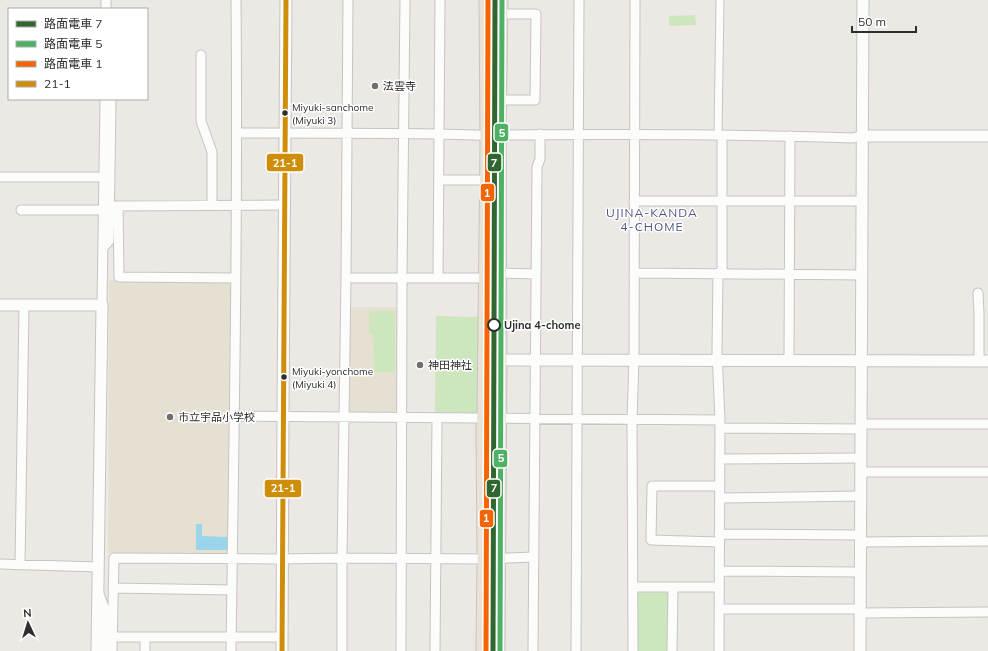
<svg xmlns="http://www.w3.org/2000/svg" width="988" height="651" font-family="Mulish,'Noto Sans JP',sans-serif">
  <style>
    .education { fill: #e6e0d3 }
    .green { fill: #cee6be }
    .water { fill: #99d6ec }
    .lines { fill: none; stroke-linecap: round; stroke-linejoin: round }
    .pedestrian-casing { stroke: #c5c4c5; stroke-width: 9 }
    .minor-casing { stroke: #c5c4c5; stroke-width: 11 }
    .tertiary-casing { stroke: #c5c4c5; stroke-width: 13 }
    .trunk-casing { stroke: #c6c5c4; stroke-width: 17 }
    .pedestrian { stroke: #fcfcfb; stroke-width: 7 }
    .minor { stroke: #fcfcfb; stroke-width: 9 }
    .tertiary { stroke: #fcfcfb; stroke-width: 11 }
    .trunk { stroke: #e9e2d6; stroke-width: 15 }
    .bus-1-casing { stroke: #fff; stroke-width: 8 }
    .bus-1 { stroke: #cf8e09; stroke-width: 5 }
    .tram-1-casing { stroke: #fff; stroke-width: 8 }
    .tram-2-casing { stroke: #fff; stroke-width: 8 }
    .tram-3-casing { stroke: #fff; stroke-width: 8 }
    .tram-1 { stroke: #316631; stroke-width: 5 }
    .tram-2 { stroke: #4db063; stroke-width: 5 }
    .tram-3 { stroke: #f56400; stroke-width: 5 }
    .poi-dot { fill: #706f6e; stroke: #fff; stroke-width: 1.5 }
    .bus-dot { fill: #2e2e2e; stroke: #fff; stroke-width: 1.5 }
    .stop-dot { fill: #fff; stroke: #2e2e2e; stroke-width: 2 }
    .labels { text-anchor: middle; dominant-baseline: central; stroke-width: 3; stroke-linejoin: round; paint-order: stroke }
    .bus-label { font-size: 10px; fill: #2e2e2e; stroke: #fff; text-anchor: start }
    .poi-label { font-size: 11px; fill: #2e2e2e; stroke: #fff; text-anchor: start }
    .stop-label { font-size: 11px; font-weight: bold; fill: #2e2e2e; stroke: #fff; text-anchor: start }
    .neighbourhood-label { font-size: 12px; letter-spacing: 1px; fill: #4d5680; stroke: #fff }
    .line-badge { stroke: #fff; stroke-width: 1.5 }
    .badge-label { font-size: 11px; text-anchor: middle; font-weight: bold; fill: #fff }
  </style>
  <rect width="100%" height="100%" fill="#ece8e4"/>
  <path class="education" d="M117 279 232 280 231 555 108 553 109 281Z
    M348 307H398V409L395 412 352 413 348 410Z"/>
  <path class="green" d="M695 15 696 25 669 26V16Z
    M369 311H395V372H374L373 334H369Z
    M436 316 479 317V410L476 414H435Z
    M639 591H664L670 596V651H636V594Z"/>
  <path class="water" d="M196 524H202V536L227 537V550H196Z"/>
  <g class="lines">
    <g class="pedestrian-casing">
      <path id="pedestrian" d="M718 135 720 0"/>
    </g>
    <g class="minor-casing">
      <path id="minor" d="M106 9V0
        M201 55V121L212 152V205
        M499 100H535L536 14H500
        M237 133C304 133 371 133 438 134 461 134 483 136 506 135 621 134 737 134 852 138L862 136
        M0 177H103
        M439 180H487
        M634 201H863
        M110 206 284 205
        M118 206 119 277 236 278
        M21 210H103
        M103 248 109 241 111 99
        M499 273 536 274
        M634 273 862 275
        M718 273 717 352 720 420 719 651
        M722 273V135
        M438 277 440 0
        M346 278H486
        M978 293 979 315V361
        M102 305 105 99
        M789 361 790 136
        M235 416 720 420
        M861 424H988
        M720 428 861 429
        M720 459 861 458
        M861 472H988
        M720 498 861 496
        M719 534 860 535
        M719 542 651 540 652 486H720
        M860 542 988 541
        M0 564 98 567
        M20 565 24 305
        M719 571 860 572
        M633 587H719
        M113 588 232 590
        M99 594 104 607V651
        M719 609H860
        M860 613 988 612
        M113 637H282
        M145 637V651
        M112 651 114 558 277 559 342 558 485 559 534 557
        M231 651C234 434 238 217 236 0
        M342 651V558L346 278 348 0
        M401 651 402 278 405 0
        M435 651 437 418
        M533 651 537 167 540 159V134
        M576 651 579 0
        M633 651 632 419 634 360 635 0
        M672 651 673 587"/>
    </g>
    <g class="tertiary-casing">
      <path id="tertiary" d="M862 136H988
        M0 305H102L97 651
        M493 360 988 361
        M282 651 283 409 286 0
        M860 651 863 0"/>
    </g>
    <g class="trunk-casing">
      <path id="trunk" d="M484 651 485 559 484 427 485 411 488 146 487 0
        M497 651 499 360 498 135 500 0"/>
    </g>
    <use href="#pedestrian" class="pedestrian"/>
    <use href="#minor" class="minor"/>
    <use href="#tertiary" class="tertiary"/>
    <use href="#trunk" class="trunk"/>
    <g class="bus-1-casing">
      <path id="bus-1" d="M282 651 286 0"/>
    </g>
    <use href="#bus-1" class="bus-1"/>
    <g class="tram-1-casing">
      <path id="tram-1" d="M493 651 495 0"/>
    </g>
    <g class="tram-2-casing">
      <path id="tram-2" d="M500 651 502 0"/>
    </g>
    <g class="tram-3-casing">
      <path id="tram-3" d="M486 651 488 0"/>
    </g>
    <use href="#tram-1" class="tram-1"/>
    <use href="#tram-2" class="tram-2"/>
    <use href="#tram-3" class="tram-3"/>
  </g>
  <g class="poi-dot">
    <circle cx="375" cy="86" r="4"/>
    <circle cx="420" cy="365" r="4"/>
    <circle cx="170" cy="417" r="4"/>
  </g>
  <g class="bus-dot">
    <circle cx="285" cy="113" r="3.5"/>
    <circle cx="284" cy="377" r="3.5"/>
  </g>
  <circle class="stop-dot" cx="494" cy="325" r="6"/>
  <g class="labels">
    <g class="bus-label">
      <text x="292" y="107">Miyuki-sanchome<tspan x="292" dy="13">(Miyuki 3)</tspan></text>
      <text x="292" y="371">Miyuki-yonchome<tspan x="292" dy="13">(Miyuki 4)</tspan></text>
    </g>
    <g class="poi-label">
      <text x="383" y="86">法雲寺</text>
      <text x="428" y="365">神田神社</text>
      <text x="178" y="417">市立宇品小学校</text>
    </g>
    <g class="stop-label">
      <text x="504" y="325">Ujina 4-chome</text>
    </g>
    <g class="neighbourhood-label">
      <text x="652" y="212">UJINA-KANDA<tspan x="652" dy="14">4-CHOME</tspan></text>
    </g>
  </g>
  <g class="line-badge">
    <rect x="494" y="123" width="15" height="19" rx="4" fill="#4db063"/>
    <rect x="266" y="153" width="38" height="19" rx="4" fill="#cf8e09"/>
    <rect x="487" y="153" width="15" height="19" rx="4" fill="#316631"/>
    <rect x="480" y="183" width="15" height="19" rx="4" fill="#f56400"/>
    <rect x="493" y="449" width="15" height="19" rx="4" fill="#4db063"/>
    <rect x="264" y="479" width="38" height="19" rx="4" fill="#cf8e09"/>
    <rect x="486" y="479" width="15" height="19" rx="4" fill="#316631"/>
    <rect x="479" y="509" width="15" height="19" rx="4" fill="#f56400"/>
  </g>
  <g class="badge-label">
    <text x="502" y="137">5</text>
    <text x="285" y="167">21-1</text>
    <text x="494" y="167">7</text>
    <text x="487" y="197">1</text>
    <text x="501" y="462">5</text>
    <text x="283" y="492">21-1</text>
    <text x="494" y="492">7</text>
    <text x="486" y="522">1</text>
  </g>
  <rect x="8" y="8" width="140" height="92" fill="#ffffff" stroke="#ababab"/>
  <rect x="16" y="21" width="20" height="6" fill="#316631" stroke="#ababab"/>
  <text x="44" y="28" font-size="12" fill="#2e2e2e">路面電車 7</text>
  <rect x="16" y="41" width="20" height="6" fill="#4db063" stroke="#ababab"/>
  <text x="44" y="48" font-size="12" fill="#2e2e2e">路面電車 5</text>
  <rect x="16" y="61" width="20" height="6" fill="#f56400" stroke="#ababab"/>
  <text x="44" y="68" font-size="12" fill="#2e2e2e">路面電車 1</text>
  <rect x="16" y="81" width="20" height="6" fill="#cf8e09" stroke="#ababab"/>
  <text x="44" y="88" font-size="12" fill="#2e2e2e">21-1</text>
  <g transform="translate(28 623) rotate(356)" stroke="#ffffff" stroke-width="3" paint-order="stroke">
  <path d="M0-3L7 15L0 10L-7 15Z" fill="#2e2e2e"/>
  <text y="-6" font-size="11" font-weight="bold" text-anchor="middle" fill="#2e2e2e">N</text>
  </g>
  <path d="M852 26v6h64v-6" fill="none" stroke="#2e2e2e" stroke-width="2"/>
  <text x="858" y="26" font-size="12" fill="#2e2e2e" stroke="#ffffff" stroke-width="3" paint-order="stroke">50 m</text>
</svg>
